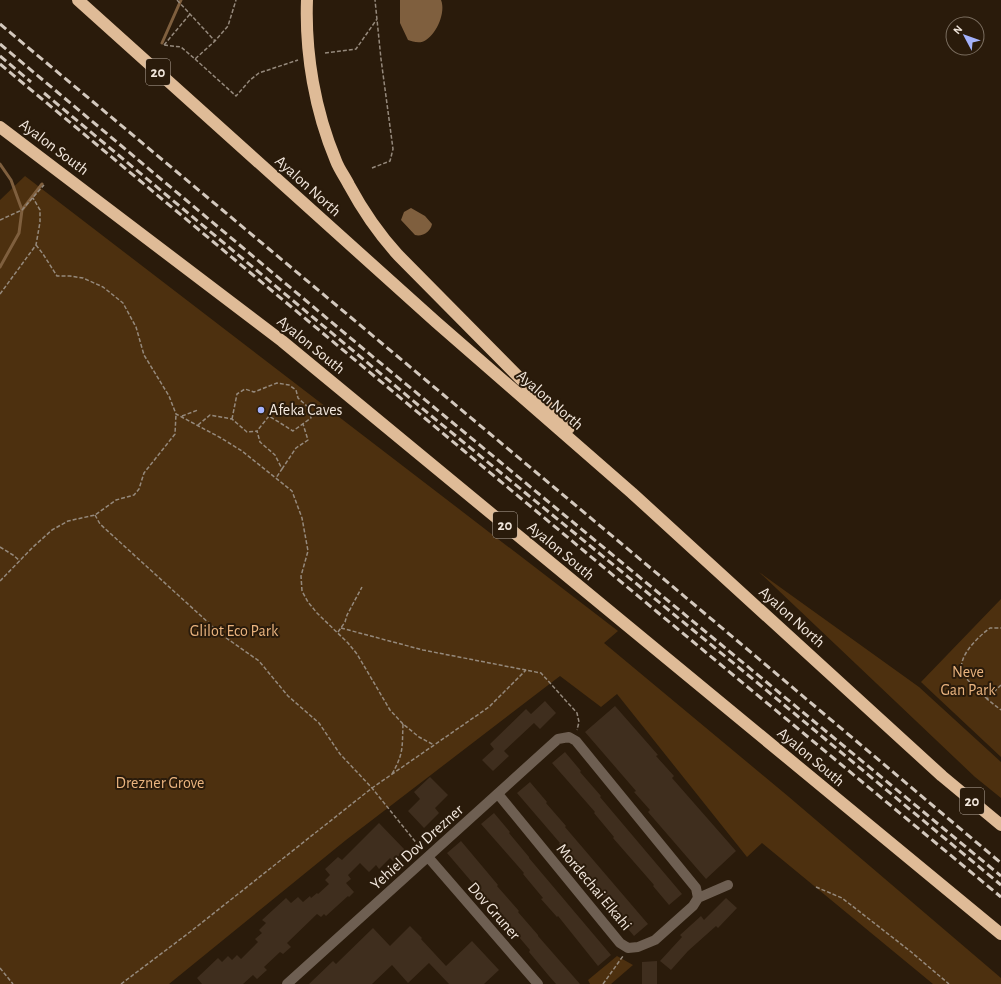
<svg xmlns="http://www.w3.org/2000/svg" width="1001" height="984" font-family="'Alegreya Sans',sans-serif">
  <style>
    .green { fill: #4d300f }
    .water { fill: #7f5f3e }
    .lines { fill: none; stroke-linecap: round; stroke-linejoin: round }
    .stream { stroke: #7f5f3e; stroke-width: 3 }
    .building { fill: #3f2e1e }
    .path { stroke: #95897c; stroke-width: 1.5; stroke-dasharray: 4 2; stroke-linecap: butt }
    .minor { stroke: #6e5f52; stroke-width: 10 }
    .highway { stroke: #dfbb97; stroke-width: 12 }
    .rail { stroke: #d3c8bd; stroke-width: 3; stroke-dasharray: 8 4; stroke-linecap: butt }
    .poi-dot { fill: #a4b2fc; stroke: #2a1b0b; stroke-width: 1.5 }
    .labels { text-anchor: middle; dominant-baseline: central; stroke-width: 4; stroke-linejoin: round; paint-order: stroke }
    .shield { fill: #2a1b0b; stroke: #b6aa9e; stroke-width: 1 }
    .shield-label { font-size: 15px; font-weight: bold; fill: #f2e7dd }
    .street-label { font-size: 16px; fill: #f2e7dd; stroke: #2a1b0b }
    .poi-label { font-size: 16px; fill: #f2e7dd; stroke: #2a1b0b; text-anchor: start }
    .park-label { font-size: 16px; fill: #eab47f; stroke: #2a1b0b }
  </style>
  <rect width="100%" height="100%" fill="#2a1b0b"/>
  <path class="green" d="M25 176 618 631 604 643 789 797 1001 978V984H933L762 843 747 857 617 694 601 707 560 676 346 840 169 984H0V200Z
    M759 572 919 687 1001 762V798L975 777Z
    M1001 599V757L921 682Z
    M617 956 633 965 611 984H590L588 980Z"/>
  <path class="water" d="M400 0H441C446 12 437 33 426 40 421 44 413 42 408 40L400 23Z
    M411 208 425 216 432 224C431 231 423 237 415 235L401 220 404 212Z"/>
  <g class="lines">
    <path class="stream" d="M162 43 181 0
      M0 164 11 180 22 210
      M0 267 19 233 22 210 42 184"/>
  </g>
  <path class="building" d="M545 701 556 713 540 729 534 723 504 751 509 756 493 771 482 760 494 749 490 744 526 709 531 714Z
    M615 706 658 755 656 756 674 776 672 778 736 851 706 879 648 812 650 810 634 792 636 791 585 732Z
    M565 752 581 771 580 772 601 796 600 797 682 894 669 905 653 886 654 885 613 838 614 837 594 813 595 812 552 763Z
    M430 777 448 795 435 808 439 813 424 828 408 811 420 799 414 792Z
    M530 782 547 802 546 803 566 826 565 827 648 924 634 936 618 917 619 916 578 869 580 868 559 844 560 843 517 793Z
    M494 813 510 832 509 833 529 857V858L611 955 598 966 558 916 557 917 541 899 543 898 523 874 524 873 481 824Z
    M379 823 405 850 393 861 390 858 379 869 376 865 369 872 360 863 348 875 351 879 346 883 354 892 349 897 348 896 326 916 324 914 321 917 317 914 287 943 291 947 283 954 280 952 264 967 267 970 257 979 253 975 243 984H202L197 978 218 958 222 962 228 956 232 960 237 955 241 959 258 942 255 939 262 933 259 930 266 923 262 920 286 898 291 903 298 897 303 902 310 896 311 898 317 893 318 894 329 884 325 880 330 875 325 869 338 857 342 860Z
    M461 841 498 885 497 886 519 911 518 912 538 935V936L580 984H556L549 976 529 952 530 950 447 853Z
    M726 898 737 908 718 928 716 926 688 951 671 970 660 961 682 937 680 935 701 916 704 920Z
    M410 926 422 938 421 939 446 966 472 941 499 970 484 984H449L429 963 408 983 392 965 372 984H309L333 961 336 964 373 928 390 946Z
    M657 961V984H642V962Z"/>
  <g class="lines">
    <path class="path" d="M177 0 215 41
      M164 45 181 47 195 59 215 41 228 26 236 0
      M164 45 190 14
      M325 53 356 49 377 19
      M195 59 236 96 250 80 259 73 298 60
      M372 168 390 161 393 149 381 59 375 0
      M0 220 22 210 44 185
      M36 245 43 254 57 276H70L83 278 103 287 123 303 136 327 144 355 169 396 176 414 221 438 242 451 292 491 302 518 308 551 301 576 302 591 308 602 317 613 348 643 357 654 390 710 403 724 419 737 434 745
      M0 294 36 245 40 222V210L33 198
      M182 416 198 410
      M232 419 237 394 245 389 254 392 277 383 289 385 296 390 298 398 309 408 311 418 293 431 269 416 257 431
      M198 425 210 415 232 419 247 432 257 431 260 442 275 455 282 469 276 478
      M282 469 296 448 308 440 303 424
      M95 515 100 524 222 635 259 661 288 696 319 723 340 754 372 788 422 850
      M0 547 13 555 20 561
      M0 581 33 547 52 530 68 521 95 515 116 500 134 495 139 489 144 473 175 434 176 414
      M341 628 423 650 541 673 577 713 579 722 577 730
      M338 632 345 622 347 615 362 587
      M1001 685 987 699 1001 710
      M987 699C982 693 965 679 963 674 955 658 979 636 990 628H1001
      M392 774C404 753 402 747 403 724
      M816 887 842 898 910 951 949 984
      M0 968 13 984
      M121 984 190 932 372 788 489 707 526 670
      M603 984 623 956"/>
    <path class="minor" d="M498 794 620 943 628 948 638 947 655 940 693 906 698 898 728 885
      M428 857 538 984
      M287 984 558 739 569 737 576 741 696 888 698 898"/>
    <path class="highway" d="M78 0 436 322 632 493 942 776 1001 825
      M307 0C305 54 315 111 336 161 339 169 345 177 349 185 363 211 378 233 398 255L569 428
      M0 127 282 341 1001 934"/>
    <path class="rail" d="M0 24 690 601 1001 863
      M0 44 366 351 1001 876
      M0 56 31 82
      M0 64 656 611 1001 897
      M44 93 429 414 748 675 1001 885"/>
  </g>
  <circle class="poi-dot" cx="261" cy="410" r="4"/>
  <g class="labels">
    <g class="shield">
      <rect x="146" y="59" width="24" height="26" rx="3"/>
      <rect x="493" y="512" width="24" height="26" rx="3"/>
      <rect x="960" y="788" width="24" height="26" rx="3"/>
    </g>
    <g class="shield-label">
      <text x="158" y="72">20</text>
      <text x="505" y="525">20</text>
      <text x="972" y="801">20</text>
    </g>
    <g class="street-label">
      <text transform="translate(54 147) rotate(37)">Ayalon South</text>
      <text transform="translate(308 186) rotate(42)">Ayalon North</text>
      <text transform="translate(311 345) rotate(39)">Ayalon South</text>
      <text transform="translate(550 400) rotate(41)">Ayalon North</text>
      <text transform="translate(561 551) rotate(40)">Ayalon South</text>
      <text transform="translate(792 617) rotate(42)">Ayalon North</text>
      <text transform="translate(811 757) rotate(40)">Ayalon South</text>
      <text transform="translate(417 847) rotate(-42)">Yehiel Dov Drezner</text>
      <text transform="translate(594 887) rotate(50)">Mordechai Elkahi</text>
      <text transform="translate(494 911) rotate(49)">Dov Gruner</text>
    </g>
    <g class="poi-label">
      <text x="269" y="410">Afeka Caves</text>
    </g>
    <g class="park-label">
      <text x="234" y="631">Glilot Eco Park</text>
      <text x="968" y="672">Neve<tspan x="968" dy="18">Gan Park</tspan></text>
      <text x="160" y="783">Drezner Grove</text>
    </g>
  </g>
  <g transform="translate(965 36) rotate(311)"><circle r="19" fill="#2a1b0b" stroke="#7a6d5f"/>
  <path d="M0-3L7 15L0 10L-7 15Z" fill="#a4b2fc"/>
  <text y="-6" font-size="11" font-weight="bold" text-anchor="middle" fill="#f2e7dd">N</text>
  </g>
</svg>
